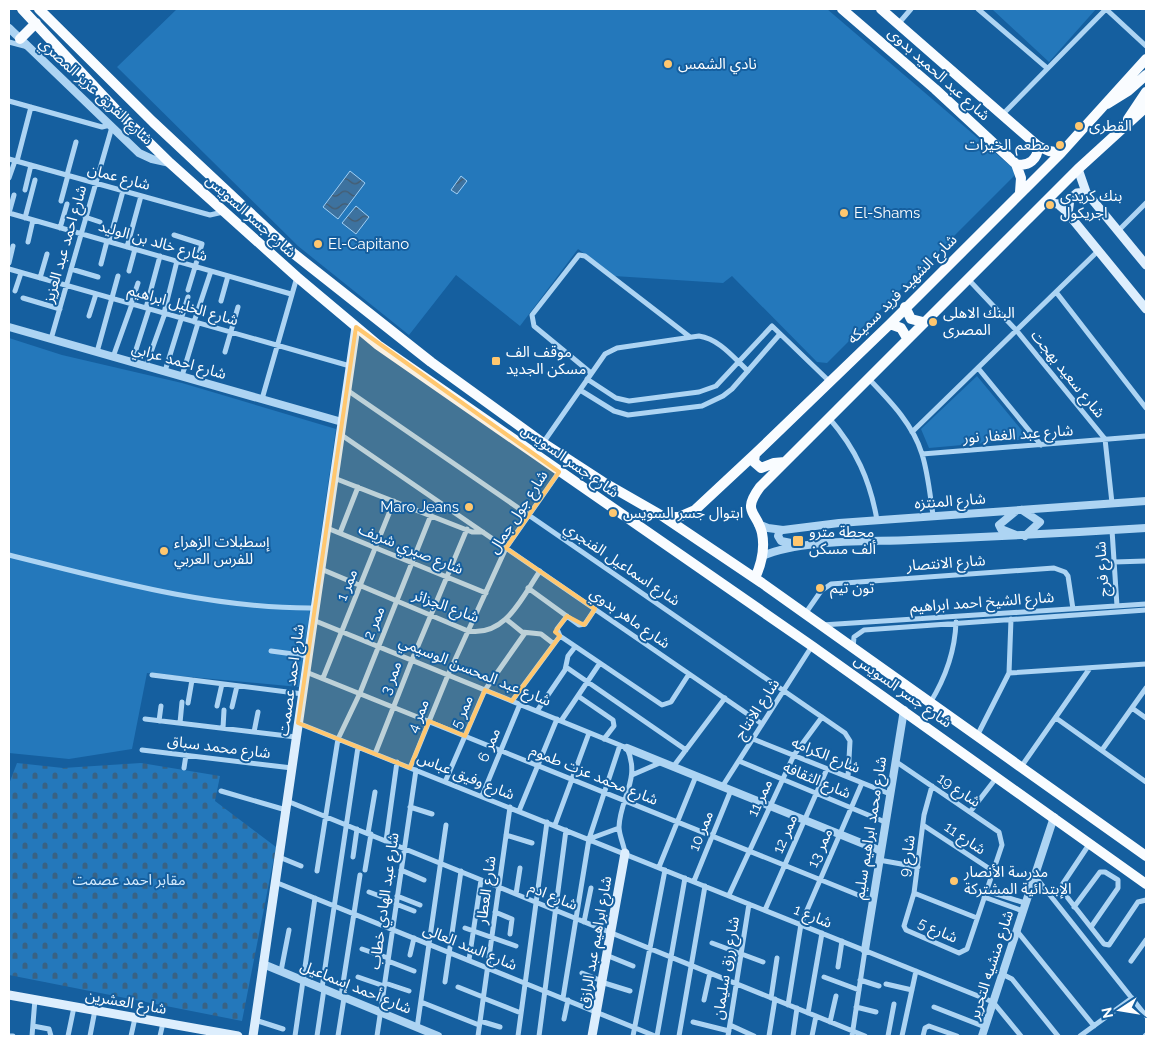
<svg xmlns="http://www.w3.org/2000/svg" width="1155" height="1045" font-family="Raleway,'Noto Sans Arabic',sans-serif">
  <style>
    .grass { fill: #2478bb }
    .cemetery { fill: url(#cemetery-stones) }
    .water { fill: url(#water-waves); stroke: #a0d0f6 }
    .lines { fill: none; stroke-linecap: round; stroke-linejoin: round }
    .minor { stroke: #add4f3; stroke-width: 5 }
    .tertiary { stroke: #add4f3; stroke-width: 8 }
    .secondary { stroke: #ddeefd; stroke-width: 9 }
    .primary { stroke: #f9fcff; stroke-width: 10 }
    .marked { fill: #ffc76f; fill-opacity: 0.2; stroke: #ffc76f; stroke-width: 4; stroke-linejoin: round }
    .poi-dot { fill: #ffc76f; stroke: #155f9f; stroke-width: 2 }
    .labels { text-anchor: middle; dominant-baseline: central; stroke-width: 4; stroke-linejoin: round; paint-order: stroke }
    .poi-label { font-size: 15px; fill: #fff; stroke: #155f9f; text-anchor: start }
    .street-label { font-size: 15px; fill: #fff; stroke: #155f9f }
    .park-label { font-size: 15px; fill: #d5ebfd; stroke: #155f9f }
  </style>
  <defs>
    <pattern id="cemetery-stones" width="16" height="16" patternUnits="userSpaceOnUse" patternTransform="scale(1.25)"><rect width="16" height="16" fill="#2478bb"/><path d="M2 7V4a2 2 0 0 1 4 0v3zM10 15v-3a2 2 0 0 1 4 0v3z" fill="#386284"/></pattern>
    <pattern id="water-waves" width="16" height="10" patternUnits="userSpaceOnUse" patternTransform="scale(1.25)"><rect width="16" height="10" fill="#3d729f"/><path d="M0 5q4-4 8 0t8 0" fill="none" stroke="#465b6d"/></pattern>
  </defs>
  <rect width="100%" height="100%" fill="#155f9f"/>
  <path class="grass" d="M177 9H827L1014 169V176L827 363 817 362 732 276 723 283 614 276 578 249 520 326 456 275 409 335 298 246 117 67Z
    M994 9H1096L1049 62 993 10Z
    M9 338 62 355 182 383 336 429 299 687 147 673 132 749 69 759 9 753Z
    M977 376 1029 439 929 448 921 429Z"/>
  <path class="cemetery" d="M17 763 63 768 141 763 220 776 215 801 276 847 242 1021 9 975V784Z"/>
  <path class="water" d="M350 171 365 183 338 219 323 207Z
    M461 176 467 181 457 194 451 190Z
    M356 206 369 217 356 234 342 223Z"/>
  <g class="lines">
    <path class="minor" d="M978 9 1047 68
      M1106 9 1146 46
      M899 23 911 9
      M9 42 28 47
      M9 101 102 127 110 125
      M1003 114 1106 9
      M9 159 210 215 223 212
      M17 161 31 107
      M67 175 76 142
      M9 178 15 161
      M25 190 31 165
      M61 201 68 175
      M9 213 291 294
      M9 213 14 195
      M85 217 100 222
      M25 218 35 180
      M60 228 67 204
      M1119 230 1146 203
      M174 235 202 244 188 290
      M28 242 33 220
      M109 242 123 191
      M127 247 141 196
      M9 263 13 246
      M101 264 107 241
      M9 269 350 366
      M71 269 98 277
      M129 271 135 249
      M40 278 47 254
      M968 279 1017 331 1105 439 1112 503
      M15 291 21 273
      M1056 292 1146 408
      M23 298 60 309
      M221 301 228 276
      M131 304 138 283
      M146 308 160 256
      M164 313 177 261
      M89 316 96 294
      M194 322 211 271
      M51 339 112 127
      M97 352 118 276
      M225 352 238 307
      M113 357 132 304
      M132 362 149 309
      M146 366 165 313
      M978 368 1041 445
      M165 371 188 297
      M591 373 534 326 532 315 579 255 585 256 690 337
      M182 376 198 323
      M868 378C889 400 913 424 922 454 928 473 930 495 933 515
      M587 379 616 398 629 401 699 392 716 386 772 326 830 382
      M347 390 845 733 850 741 848 777
      M580 390 614 411 628 415 702 406 723 396 732 389 780 334
      M262 399 297 277
      M829 418C856 449 870 480 877 520
      M912 432 1099 250
      M340 434 762 724
      M543 443 605 354 617 348 699 336C719 339 733 357 748 371
      M922 454 1146 436
      M334 478 472 532H483
      M327 528 486 593
      M1112 530 1117 606
      M340 533 358 487
      M9 555C109 580 211 609 315 608
      M1114 562 1146 561
      M321 569 468 631C506 637 522 597 540 571
      M528 588 579 625 585 624 595 609
      M805 614 821 591 831 584 1054 568 1065 572 1068 576 1073 609
      M567 616 557 629 560 636 662 705 671 702 689 674
      M506 619 522 632 541 634 554 644
      M313 620 627 748C641 779 620 798 619 827 619 835 624 845 625 853
      M822 625 1146 604
      M853 648 854 637 864 630 1146 610
      M271 651 308 656
      M566 667 686 750
      M306 672 873 901
      M1009 673 1146 664
      M152 675 303 694
      M323 678 394 501
      M578 696 613 720 614 726 604 739
      M512 701 560 636
      M188 703 192 680
      M930 703C946 677 955 652 956 622
      M217 706 222 684
      M232 707 237 686
      M1132 708 1146 718
      M537 711 565 670 568 656 575 647
      M1056 718 1146 782
      M145 719 296 737
      M159 721 161 706
      M561 721 600 663
      M180 723 182 702
      M298 723 993 1002 1021 1036
      M223 728 224 710
      M254 732 258 712
      M977 736 1009 673 1011 619
      M753 739 890 794
      M142 750 292 768
      M1102 750 1146 688
      M375 754 412 660 467 529
      M739 761 885 822
      M895 761 999 832 1002 845 967 949 959 953 906 930 904 926 914 893 924 815 932 786
      M673 767 725 698
      M1021 767 1090 668
      M184 768 186 755
      M410 768 448 675 506 548 559 472
      M632 775 662 762
      M445 782 485 690 525 633
      M722 787 812 646
      M221 791 286 810
      M482 796 520 704
      M287 801 865 1036
      M410 807 432 814
      M519 811 557 719
      M970 812 997 777
      M555 825 589 733
      M923 825 993 871
      M368 833 375 792
      M506 835 532 843
      M589 839 619 828
      M386 841 397 762
      M1090 843 1060 888 1104 944 1109 945 1138 902 1146 900
      M279 857 301 866
      M353 857 357 829
      M879 860 918 867
      M659 867 696 776
      M365 870 371 834
      M401 870 424 880
      M317 871 338 739 360 693 431 515
      M1034 875 1146 1016
      M694 881 731 790
      M275 882 655 1036
      M987 891 1025 903
      M369 892 396 902
      M914 893 977 918
      M516 894 520 868
      M729 895 794 755 822 717
      M397 896 420 905
      M984 897 1023 911
      M396 904 414 911
      M1074 907 1100 872H1105L1118 880V888L1091 927
      M765 910 827 769
      M495 912 512 919 510 934
      M584 922 591 888
      M465 928 516 946
      M1017 931 1094 1026
      M712 943 763 962
      M362 949 388 958
      M410 955 414 938
      M606 955 633 966
      M469 960 481 880
      M388 961 414 971
      M1131 961 1146 940
      M838 967 842 941
      M281 971 289 930
      M582 973 602 981
      M1002 974 1012 979 1058 1036
      M358 977 384 986
      M824 977 859 990
      M860 980 879 986
      M445 982 461 871
      M601 982 630 991
      M385 983 409 991
      M886 984 912 990
      M458 987 483 997
      M322 988 358 747
      M341 996 360 875
      M483 998 521 1013
      M563 998 589 839 620 745
      M771 998 777 958
      M704 1000 710 973
      M421 1002 479 1025
      M788 1005 801 924 862 783
      M856 1007 876 1012
      M934 1007 985 1027
      M808 1013 822 933
      M564 1019 568 1000
      M255 1020 283 1029
      M480 1021 500 1027
      M693 1022 729 1031
      M830 1022 836 996
      M730 1025 754 1036
      M33 1026 49 1029 51 1036
      M417 1028 446 825
      M9 1036H13
      M32 1036 35 999
      M68 1036 74 1007
      M90 1036 95 1010
      M131 1036 135 1018
      M160 1036 163 1023
      M295 1036 315 898
      M317 1036 324 989
      M338 1036 344 998
      M377 1036 416 770
      M478 1036 510 807
      M518 1036 547 822
      M539 1036 566 830
      M633 1036 665 870
      M657 1036 685 878
      M679 1036 705 886
      M728 1036 749 904
      M769 1036 775 999
      M793 1036 797 1008
      M812 1036 816 1016
      M852 1036 865 950
      M888 1036 894 1004
      M902 1036 916 971
      M923 1036 925 1028 929 1026 957 1036
      M1080 1036 1132 998
      M1145 1036 1146 1035"/>
    <path class="tertiary" d="M9 28 139 153 152 159 170 163
      M9 327 342 422
      M1022 510 1040 522 1025 536
      M758 524 768 528 783 530 839 523 1146 501
      M780 530 778 536 781 541 801 545
      M1016 535 1001 529 999 525 1016 511
      M762 556C802 539 866 542 910 540 989 537 1067 533 1146 528
      M627 748 881 851
      M865 950 904 710
      M263 964 438 1036
      M982 1036 1054 817"/>
    <path class="secondary" d="M1078 169 1086 192 1146 265
      M1045 202 1058 204 1065 210 1146 309
      M1068 214 1070 199 1077 193 1086 192
      M9 995 238 1036
      M253 1036 356 327
      M592 1036 625 853"/>
    <path class="primary" d="M22 9 119 113 170 163 297 277 378 345 812 646 1146 884
      M39 9 153 122 293 253 431 362 543 443 603 482 664 517 762 583 1146 856
      M842 9 935 89 1016 164 1021 178 1020 192
      M881 9 1038 146 1049 151 1061 153
      M20 39 36 23
      M1107 104 1128 91 1146 75
      M1128 119 1146 92
      M1016 164C1029 167 1038 159 1038 146
      M905 307 911 319 923 322
      M890 324 901 328 907 338
      M755 454 754 462 761 468 774 463 785 462
      M664 517H679L695 510 755 454 890 324 1061 153 1146 59
      M755 578C761 565 765 548 762 533 757 511 741 513 760 487L1078 169 1146 107"/>
  </g>
  <path class="marked" d="M356 327 559 472 506 548 595 609 584 625 567 616 555 632 560 636 512 701 485 690 465 736 429 721 410 768 298 723Z"/>
  <g class="poi-dot">
    <circle cx="668" cy="64" r="5"/>
    <circle cx="1079" cy="126" r="5"/>
    <circle cx="1060" cy="145" r="5"/>
    <circle cx="1050" cy="205" r="5"/>
    <circle cx="844" cy="213" r="5"/>
    <circle cx="318" cy="244" r="5"/>
    <circle cx="933" cy="322" r="5"/>
    <rect x="491" y="356" width="10" height="10" rx="2.5"/>
    <circle cx="469" cy="507" r="5"/>
    <circle cx="613" cy="513" r="5"/>
    <rect x="792" y="535" width="12" height="12" rx="2.5"/>
    <circle cx="164" cy="551" r="5"/>
    <circle cx="820" cy="588" r="5"/>
    <circle cx="954" cy="881" r="5"/>
  </g>
  <g class="labels">
    <g class="poi-label">
      <text x="678" y="64">نادي الشمس</text>
      <text x="1089" y="126">القطرى</text>
      <text x="1050" y="145" text-anchor="end">مطعم الخيرات</text>
      <text x="1060" y="196">بنك كريدى<tspan x="1060" dy="17">اجريكول</tspan></text>
      <text x="854" y="213">El-Shams</text>
      <text x="328" y="244">El-Capitano</text>
      <text x="943" y="313">البنك الاهلى<tspan x="943" dy="17">المصرى</tspan></text>
      <text x="506" y="352">موقف الف<tspan x="506" dy="17">مسكن الجديد</tspan></text>
      <text x="459" y="507" text-anchor="end">Maro Jeans</text>
      <text x="623" y="513">ابتوال جسر السويس</text>
      <text x="809" y="532">محطة مترو<tspan x="809" dy="17">ألف مسكن</tspan></text>
      <text x="174" y="542">إسطبلات الزهراء<tspan x="174" dy="17">للفرس العربي</tspan></text>
      <text x="830" y="588">تون تيم</text>
      <text x="964" y="872">مدرسة الأنصار<tspan x="964" dy="17">الإبتدائية المشتركة</tspan></text>
    </g>
    <g class="street-label">
      <text transform="translate(939 74) rotate(42)">شارع عبد الحميد بدوى</text>
      <text transform="translate(96 91) rotate(43)">شارع الفريق عزيز المصري</text>
      <text transform="translate(119 177) rotate(15)">شارع عمان</text>
      <text transform="translate(251 216) rotate(42)">شارع جسر السويس</text>
      <text transform="translate(153 241) rotate(16)">شارع خالد بن الوليد</text>
      <text transform="translate(65 244) rotate(-74)">شارع احمد عبد العزيز</text>
      <text transform="translate(902 289) rotate(-45)">شارع الشهيد فريد سميكه</text>
      <text transform="translate(183 305) rotate(16)">شارع الخليل ابراهيم</text>
      <text transform="translate(179 361) rotate(16)">شارع احمد عرابي</text>
      <text transform="translate(1068 374) rotate(51)">شارع سعيد بهجت</text>
      <text transform="translate(1018 434) rotate(-4)">شارع عبد الغفار نور</text>
      <text transform="translate(570 461) rotate(35)">شارع جسر السويس</text>
      <text transform="translate(950 501) rotate(-4)">شارع المنتزه</text>
      <text transform="translate(518 512) rotate(-57)">شارع جول جمال</text>
      <text transform="translate(411 549) rotate(22)">شارع صبري شريف</text>
      <text transform="translate(946 563) rotate(-4)">شارع الانتصار</text>
      <text transform="translate(622 564) rotate(34)">شارع اسماعيل الفنجري</text>
      <text transform="translate(1102 569) rotate(-94)">شارع فرج</text>
      <text transform="translate(347 585) rotate(-68)">ممر 1</text>
      <text transform="translate(982 602) rotate(-4)">شارع الشيخ احمد ابراهيم</text>
      <text transform="translate(446 606) rotate(20)">شارع الجزائر</text>
      <text transform="translate(630 618) rotate(35)">شارع ماهر بدوي</text>
      <text transform="translate(374 623) rotate(-68)">ممر 2</text>
      <text transform="translate(475 671) rotate(22)">شارع عبد المحسن الوسيمي</text>
      <text transform="translate(391 678) rotate(-69)">ممر 3</text>
      <text transform="translate(291 680) rotate(-82)">شارع احمد عصمت</text>
      <text transform="translate(903 691) rotate(35)">شارع جسر السويس</text>
      <text transform="translate(757 709) rotate(-57)">شارع الانتاج</text>
      <text transform="translate(462 712) rotate(-67)">ممر 5</text>
      <text transform="translate(418 716) rotate(-68)">ممر 4</text>
      <text transform="translate(489 745) rotate(-67)">ممر 6</text>
      <text transform="translate(219 747) rotate(7)">شارع محمد سباق</text>
      <text transform="translate(826 755) rotate(22)">شارع الكرامه</text>
      <text transform="translate(594 775) rotate(22)">شارع محمد عزت طموم</text>
      <text transform="translate(466 776) rotate(22)">شارع وفيق عباس</text>
      <text transform="translate(817 780) rotate(23)">شارع الثقافه</text>
      <text transform="translate(959 790) rotate(34)">شارع 19</text>
      <text transform="translate(760 798) rotate(-65)">ممر 11</text>
      <text transform="translate(870 828) rotate(-81)">شارع محمد ابراهيم سليم</text>
      <text transform="translate(701 831) rotate(-68)">ممر 10</text>
      <text transform="translate(785 834) rotate(-67)">ممر 12</text>
      <text transform="translate(965 838) rotate(34)">شارع 11</text>
      <text transform="translate(820 848) rotate(-66)">ممر 13</text>
      <text transform="translate(907 856) rotate(-82)">شارع 9</text>
      <text transform="translate(486 890) rotate(-82)">شارع العطار</text>
      <text transform="translate(553 896) rotate(22)">شارع ادم</text>
      <text transform="translate(384 901) rotate(-82)">شارع عبد الهادي خطاب</text>
      <text transform="translate(813 916) rotate(22)">شارع 1</text>
      <text transform="translate(938 930) rotate(24)">شارع 5</text>
      <text transform="translate(595 942) rotate(-80)">شارع ابراهيم عبد الرازق</text>
      <text transform="translate(470 947) rotate(22)">شارع السد العالى</text>
      <text transform="translate(991 965) rotate(-72)">شارع منشيه التحرير</text>
      <text transform="translate(726 968) rotate(-81)">شارع رزق سليمان</text>
      <text transform="translate(356 987) rotate(22)">شارع أحمد إسماعيل</text>
      <text transform="translate(126 1002) rotate(10)">شارع العشرين</text>
    </g>
    <g class="park-label">
      <text x="129" y="880">مقابر احمد عصمت</text>
    </g>
  </g>
  <rect width="1155" height="1045" fill="none" stroke="#ffffff" stroke-width="20"/>
  <g transform="translate(1120 1010) rotate(258)" stroke="#155f9f" stroke-width="4" paint-order="stroke">
  <path d="M0-4L9 19L0 12L-9 19Z" fill="#ffffff"/>
  <text y="-8" font-size="14" font-weight="bold" text-anchor="middle" fill="#ffffff">N</text>
  </g>
</svg>
